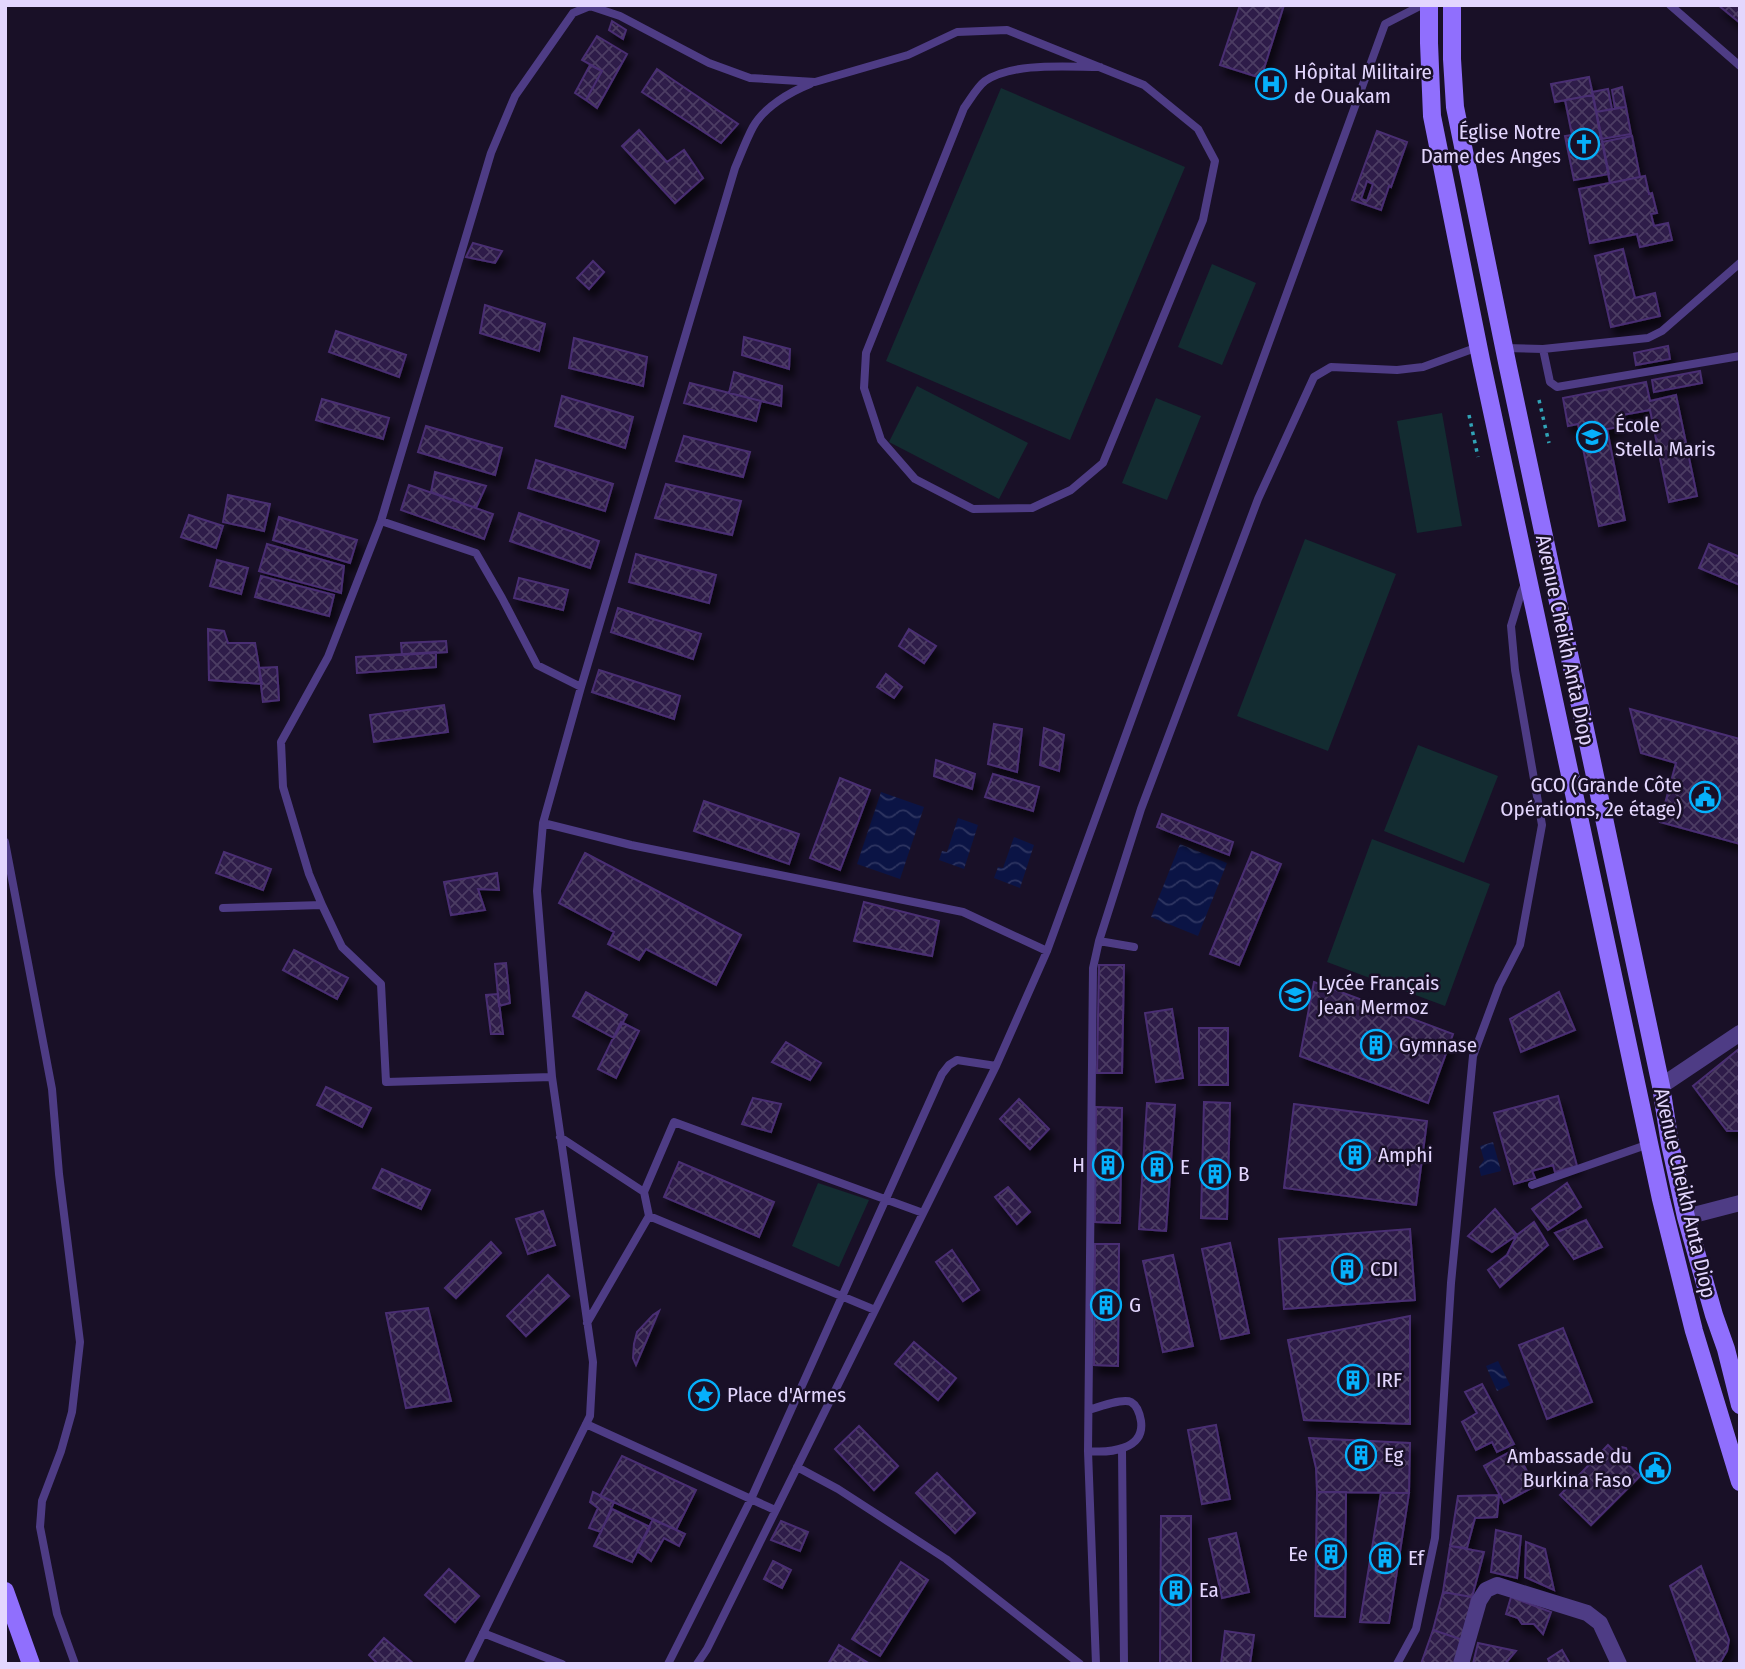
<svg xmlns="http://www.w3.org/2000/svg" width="1745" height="1669" font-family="'Fira Sans Condensed',sans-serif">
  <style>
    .green { fill: #132c31 }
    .water { fill: url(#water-waves) }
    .building { fill: url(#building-cross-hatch); stroke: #4a2f73; stroke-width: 2; fill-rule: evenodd; filter: url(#shadow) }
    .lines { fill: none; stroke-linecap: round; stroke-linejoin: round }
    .path { stroke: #31a4b7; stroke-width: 3.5; stroke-dasharray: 3.5 5; stroke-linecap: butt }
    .lane { stroke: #4e3c85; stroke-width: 8 }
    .street { stroke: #4e3c85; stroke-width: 16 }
    .secondary { stroke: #906ffd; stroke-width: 18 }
    .labels { text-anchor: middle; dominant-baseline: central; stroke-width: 5; stroke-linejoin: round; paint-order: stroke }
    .poi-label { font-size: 21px; fill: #e3d6fe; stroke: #191027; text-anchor: start }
    .street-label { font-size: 21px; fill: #e3d6fe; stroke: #191027 }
  </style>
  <defs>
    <pattern id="water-waves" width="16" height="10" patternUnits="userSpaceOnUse" patternTransform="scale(1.75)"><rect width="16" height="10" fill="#0b1445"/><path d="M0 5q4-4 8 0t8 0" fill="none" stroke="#2e3561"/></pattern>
    <pattern id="building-cross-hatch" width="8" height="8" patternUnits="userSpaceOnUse" patternTransform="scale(1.75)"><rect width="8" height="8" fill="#2e1c48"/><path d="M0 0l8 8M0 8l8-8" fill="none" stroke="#4c3c63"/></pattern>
    <filter id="shadow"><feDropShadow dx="4.5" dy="8" stdDeviation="3.5" flood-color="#0009"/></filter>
  </defs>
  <rect width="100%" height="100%" fill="#191027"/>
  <path class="green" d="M1001 88 1185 167 1070 440 886 361Z
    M1212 264 1256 283 1222 365 1178 347Z
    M917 386 1028 443 999 499 889 442Z
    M1156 398 1201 416 1167 500 1122 483Z
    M1442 413 1462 526 1417 533 1397 421Z
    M1305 539 1396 574 1328 751 1237 716Z
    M1418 745 1498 776 1464 863 1384 831Z
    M1372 839 1490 884 1445 1006 1327 962Z
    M818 1183 869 1200 839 1267 792 1246Z"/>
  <path class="water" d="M881 792 924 807 900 879 857 864Z
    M958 818 978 825 964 869 939 860 942 851 947 852Z
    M1014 837 1034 845 1020 888 994 878 998 867 1003 868Z
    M1180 844 1227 863 1198 936 1151 917Z
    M1493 1142 1501 1171 1481 1176 1479 1167 1484 1160 1480 1146Z
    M1498 1361 1510 1385 1497 1391 1486 1366Z"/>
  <path class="building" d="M1240 5H1284L1261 78 1220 65Z
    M1718 5H1740V23Z
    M612 21 626 30 623 39 609 30Z
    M597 36 627 54 597 108 586 100 602 71 582 60Z
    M590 65 602 71 586 100 575 93Z
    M657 69 738 124 721 143 642 92Z
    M1589 77 1593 95 1555 102 1551 84Z
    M1622 87 1626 107 1615 108 1612 90Z
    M1608 89 1612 109 1596 112 1592 92Z
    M1593 95 1609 174 1574 180 1565 136 1572 135 1565 100Z
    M1626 107 1631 134 1601 139 1596 112Z
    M639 130 667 162 684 150 703 178 675 203 622 146Z
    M1377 131 1407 142 1391 187 1389 186 1381 210 1352 200ZM1367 181 1373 184 1367 201 1361 199Z
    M1632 136 1640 177 1610 183 1602 142Z
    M1645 176 1649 194 1652 193 1657 213 1651 214 1654 226 1668 223 1672 240 1640 247 1637 234 1590 243 1579 189Z
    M473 243 502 251 495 263 466 257Z
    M1623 249 1635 298 1655 293 1660 316 1611 327 1595 256Z
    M593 261 604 272 589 289 577 278Z
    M485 305 545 324 539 351 480 333Z
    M336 331 406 355 399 377 329 352Z
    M744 337 790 349 789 369 742 355Z
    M574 338 647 357 643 386 569 368Z
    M1668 346 1670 359 1636 365 1634 353Z
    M1700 371 1702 383 1654 392 1652 380Z
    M734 372 782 386 781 406 729 393Z
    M1646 382 1650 401 1676 395 1697 496 1669 502 1650 410 1617 416 1619 427 1607 429 1625 520 1599 526 1578 424 1568 426 1563 398Z
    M690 383 761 401 756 421 684 403Z
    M562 396 633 417 625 448 555 426Z
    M322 399 389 418 383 439 316 420Z
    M426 426 502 448 495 475 418 452Z
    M684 436 750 452 743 477 676 461Z
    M536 460 613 484 605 511 528 488Z
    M435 472 486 486 476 508 431 492Z
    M666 484 741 501 732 535 655 518Z
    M409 485 493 514 484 539 401 510Z
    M228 495 270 504 264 531 223 522Z
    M519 513 599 541 590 568 510 541Z
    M189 515 223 526 216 548 181 537Z
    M279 517 357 540 350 563 273 540Z
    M267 544 344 566 341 593 259 571Z
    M1709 544 1740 557V585L1699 568Z
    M636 554 716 575 709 603 629 582Z
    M217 560 248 568 241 594 210 586Z
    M261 576 334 595 329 616 255 597Z
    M519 578 568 590 563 610 514 598Z
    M618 608 701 634 693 659 611 632Z
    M208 629 224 631 228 643H255L262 684 209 680Z
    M909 629 936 646 924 663 899 646Z
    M446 641 447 652 402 655 401 643Z
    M436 652V667L357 673 356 657Z
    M277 667 279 700 263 702 259 668Z
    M599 670 680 696 674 719 592 692Z
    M886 674 902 687 894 698 877 687Z
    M444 705 448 732 374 742 370 715Z
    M1630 709 1740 739V844L1660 822 1676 763 1641 753Z
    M994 724 1022 729 1017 772 988 764Z
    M1044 728 1064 735 1059 771 1040 765Z
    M936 760 975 774 972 789 934 776Z
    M993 774 1039 787 1033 811 985 797Z
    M840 778 870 790 840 870 810 858Z
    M704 801 799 834 789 864 694 831Z
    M1162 814 1233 842 1229 855 1157 827Z
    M224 852 271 869 263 890 216 873Z
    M1252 852 1281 864 1239 965 1210 954Z
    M585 853 741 935 716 985 646 949 639 960 608 944 614 932 559 903Z
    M497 873 499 890 478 889 485 910 451 915 444 882Z
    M864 902 939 921 932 956 854 941Z
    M294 950 348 978 337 999 283 970Z
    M506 963 510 1003 499 1006 495 964Z
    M1099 965H1124L1122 1073H1097Z
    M1314 982 1453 1034 1428 1103 1300 1056Z
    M586 992 627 1015 614 1038 573 1016Z
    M1559 992 1575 1030 1521 1052 1510 1019Z
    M498 994 503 1034H491L486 995Z
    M1172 1009 1183 1078 1156 1082 1145 1013Z
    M621 1022 639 1031 616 1078 598 1069Z
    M1199 1028H1228V1085H1199Z
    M786 1042 821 1063 810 1080 772 1062Z
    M1740 1048V1131H1727L1693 1086Z
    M326 1087 371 1108 362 1127 317 1105Z
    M1558 1096 1577 1166 1555 1172 1553 1165 1532 1171 1535 1178 1514 1184 1494 1113Z
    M753 1098 781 1104 771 1132 742 1124Z
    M1019 1099 1049 1129 1030 1149 1000 1119Z
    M1204 1102 1230 1103 1227 1219 1201 1218Z
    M1147 1103 1175 1105 1166 1231 1139 1229Z
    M1294 1104 1427 1121 1416 1205 1284 1188Z
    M1096 1107 1122 1108 1120 1223 1095 1222Z
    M679 1162 774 1202 759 1237 664 1197Z
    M382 1169 430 1190 421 1209 373 1188Z
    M1567 1183 1581 1207 1548 1230 1532 1209Z
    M1008 1187 1030 1212 1017 1224 995 1197Z
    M1495 1209 1517 1235 1492 1252 1468 1236Z
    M543 1211 555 1245 528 1254 516 1219Z
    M1586 1220 1602 1247 1574 1259 1555 1233Z
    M1534 1222 1548 1245 1500 1287 1488 1270 1507 1255 1517 1235Z
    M1410 1229 1415 1300 1284 1309 1279 1239Z
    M491 1242 501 1253 456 1298 445 1288Z
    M1230 1243 1249 1333 1221 1339 1202 1249Z
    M1095 1244H1119L1118 1366 1094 1365Z
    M952 1250 979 1290 963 1301 936 1262Z
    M1173 1255 1193 1346 1163 1352 1143 1261Z
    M548 1275 569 1296 526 1336 507 1316Z
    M428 1308 451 1401 406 1408 386 1313Z
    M659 1311 636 1365 633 1358 634 1344 637 1332 653 1315Z
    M1410 1316V1424L1304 1420 1288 1340Z
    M1563 1328 1592 1402 1547 1419 1519 1345Z
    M914 1342 956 1378 938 1400 895 1364Z
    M1482 1384 1514 1444 1497 1452 1492 1442 1476 1450 1462 1422 1477 1413 1465 1392Z
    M1216 1425 1230 1499 1202 1504 1188 1430Z
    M859 1426 898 1466 874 1490 835 1449Z
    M1309 1438 1410 1443 1409 1493 1317 1492 1316 1468Z
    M1608 1445 1616 1453 1622 1447 1626 1448 1628 1453 1622 1459 1640 1476 1591 1525 1560 1495Z
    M1515 1449 1535 1486 1504 1503 1484 1466Z
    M622 1456 696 1490 676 1530 600 1496Z
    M937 1473 975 1513 955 1533 916 1493Z
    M593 1492 614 1502 601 1532 589 1528 598 1508 590 1502Z
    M1317 1492H1346L1345 1617 1315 1616Z
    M1381 1493H1409L1389 1623 1360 1622Z
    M1499 1495 1497 1517 1475 1518 1467 1548 1450 1546 1458 1496Z
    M612 1509 650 1527 632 1562 594 1546Z
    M1161 1516H1191V1664H1160Z
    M653 1519 685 1534 679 1546 664 1538 651 1561 637 1551Z
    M781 1521 808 1532 800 1551 771 1540Z
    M1496 1530 1521 1536 1517 1578 1491 1572Z
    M1236 1533 1249 1592 1222 1598 1209 1539Z
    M1526 1542 1545 1549 1554 1590 1525 1577Z
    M1450 1546 1484 1552 1472 1597 1443 1592Z
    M773 1561 791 1570 782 1588 764 1579Z
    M901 1562 928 1580 880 1656 852 1639Z
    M1701 1566 1729 1640 1727 1651 1721 1661 1717 1664H1698L1670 1586Z
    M449 1569 479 1596 455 1622 425 1595Z
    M1443 1592 1472 1597 1463 1640 1433 1630Z
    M1511 1597 1551 1612 1543 1634 1534 1624H1522L1518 1618 1506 1614Z
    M1433 1630 1463 1640 1455 1664H1421Z
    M1225 1631 1254 1635 1250 1664H1221Z
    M384 1638 414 1664H378L369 1655Z
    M1478 1643 1516 1651 1505 1664H1473Z
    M839 1645 870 1664H828Z
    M1562 1650 1570 1664H1550L1548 1659Z"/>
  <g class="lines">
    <path class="path" d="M1539 400 1549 443
      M1469 415 1478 457"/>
    <path class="lane" d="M1670 5 1740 66
      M1504 348 1543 349 1550 382 1557 387 1740 356
      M1543 349 1648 338 1662 331 1740 263
      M381 521 476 553 502 598 537 665 581 687
      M543 823 631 845 963 912 1047 951
      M5 842 52 1089 59 1174 80 1342 72 1412 61 1451 42 1501 40 1527 57 1614 75 1664
      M223 908 322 905
      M1099 941 1134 947
      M552 1077 386 1082 381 984 342 947 322 905 309 874 283 787 281 742 328 657 381 521 491 153 515 96 573 13 590 6 620 16 709 63 750 78 815 82 908 55 957 32 1007 30 1144 85 1198 129 1215 161 1203 220 1103 463 1071 490 1032 508 973 509 915 479 881 440 864 388 866 353 964 108C970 100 977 87 985 81 1013 62 1067 67 1100 67
      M560 1137 644 1192
      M1532 1185 1649 1144
      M649 1216 875 1310
      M587 1323 649 1216 644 1192 674 1122 923 1213
      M586 1424 775 1510
      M1122 1449 1124 1664
      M1088 1451C1109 1453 1145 1450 1141 1421 1140 1415 1138 1406 1131 1402 1123 1398 1098 1407 1089 1410
      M797 1467 838 1489 946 1559 1080 1664
      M483 1633 562 1664
      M468 1664 590 1416 593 1362 552 1077 537 891 543 823 581 687 735 168C741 154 746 140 753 127 764 107 790 92 810 84
      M668 1664 751 1499 942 1074 949 1065 957 1060 996 1066
      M697 1664 707 1649 996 1066 1047 951 1385 24 1422 5
      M1096 1664 1088 1451 1093 968 1099 941 1141 809 1258 499 1314 377 1331 367 1397 370 1423 367 1478 347
      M1397 1664 1416 1629 1435 1538 1451 1283 1473 1056 1499 986 1520 945 1542 825 1515 670 1511 626 1521 593 1526 582"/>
    <path class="street" d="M1661 1086 1740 1033
      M1686 1217 1740 1203
      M1461 1664 1479 1601 1486 1590 1497 1585 1587 1613 1600 1623 1619 1664"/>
    <path class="secondary" d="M1429 5V43L1432 116 1481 360 1661 1199 1694 1331 1740 1482
      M1452 5V59L1455 107 1508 367 1661 1086 1670 1144 1686 1217 1714 1315 1726 1349 1740 1405
      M5 1591 31 1664"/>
  </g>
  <defs>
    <g id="hospital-ring" transform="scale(1.575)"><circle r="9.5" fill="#191027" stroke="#06b0fb" stroke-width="1.5"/><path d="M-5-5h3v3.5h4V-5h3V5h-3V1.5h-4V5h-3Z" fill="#06b0fb"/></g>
    <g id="church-ring" transform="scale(1.575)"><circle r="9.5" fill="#191027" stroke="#06b0fb" stroke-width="1.5"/><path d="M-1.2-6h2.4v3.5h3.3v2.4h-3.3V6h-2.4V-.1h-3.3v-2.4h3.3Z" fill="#06b0fb"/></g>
    <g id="school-ring" transform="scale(1.575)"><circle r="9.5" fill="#191027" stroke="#06b0fb" stroke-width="1.5"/><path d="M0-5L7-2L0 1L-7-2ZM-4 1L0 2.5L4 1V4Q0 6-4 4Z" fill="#06b0fb"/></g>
    <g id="civic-ring" transform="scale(1.575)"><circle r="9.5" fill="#191027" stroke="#06b0fb" stroke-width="1.5"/><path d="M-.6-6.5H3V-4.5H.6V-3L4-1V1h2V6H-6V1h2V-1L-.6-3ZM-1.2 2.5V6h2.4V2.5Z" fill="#06b0fb"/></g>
    <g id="building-ring" transform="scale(1.575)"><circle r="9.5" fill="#191027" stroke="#06b0fb" stroke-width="1.5"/><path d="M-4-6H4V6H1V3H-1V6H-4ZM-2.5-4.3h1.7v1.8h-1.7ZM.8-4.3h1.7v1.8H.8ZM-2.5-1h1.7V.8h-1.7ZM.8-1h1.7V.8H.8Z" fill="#06b0fb"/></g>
    <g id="sight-ring" transform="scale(1.575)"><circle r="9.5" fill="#191027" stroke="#06b0fb" stroke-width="1.5"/><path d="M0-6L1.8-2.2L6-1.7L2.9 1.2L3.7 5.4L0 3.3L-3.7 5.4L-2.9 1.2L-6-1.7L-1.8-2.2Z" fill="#06b0fb"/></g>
  </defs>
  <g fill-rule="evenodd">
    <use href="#hospital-ring" x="1271" y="84"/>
    <use href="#church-ring" x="1584" y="144"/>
    <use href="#school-ring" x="1592" y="437"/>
    <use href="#civic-ring" x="1705" y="797"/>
    <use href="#school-ring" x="1295" y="995"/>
    <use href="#building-ring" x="1376" y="1045"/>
    <use href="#building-ring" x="1355" y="1155"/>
    <use href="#building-ring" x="1108" y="1165"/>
    <use href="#building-ring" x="1157" y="1167"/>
    <use href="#building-ring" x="1215" y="1174"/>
    <use href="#building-ring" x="1347" y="1269"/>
    <use href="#building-ring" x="1106" y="1305"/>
    <use href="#building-ring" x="1353" y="1380"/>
    <use href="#sight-ring" x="704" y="1395"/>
    <use href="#building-ring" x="1361" y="1455"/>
    <use href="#civic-ring" x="1655" y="1468"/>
    <use href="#building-ring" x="1331" y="1554"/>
    <use href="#building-ring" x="1385" y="1558"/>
    <use href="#building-ring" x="1176" y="1590"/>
  </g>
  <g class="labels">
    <g class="poi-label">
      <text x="1294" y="72">Hôpital Militaire<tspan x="1294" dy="24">de Ouakam</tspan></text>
      <text x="1561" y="132" text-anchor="end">Église Notre<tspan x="1561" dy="24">Dame des Anges</tspan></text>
      <text x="1615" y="425">École<tspan x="1615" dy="24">Stella Maris</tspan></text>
      <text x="1682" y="785" text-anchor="end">GCO (Grande Côte<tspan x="1682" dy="24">Opérations, 2e étage)</tspan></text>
      <text x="1318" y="983">Lycée Français<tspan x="1318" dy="24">Jean Mermoz</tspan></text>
      <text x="1399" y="1045">Gymnase</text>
      <text x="1378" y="1155">Amphi</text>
      <text x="1085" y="1165" text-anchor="end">H</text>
      <text x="1180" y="1167">E</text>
      <text x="1238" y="1174">B</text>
      <text x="1370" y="1269">CDI</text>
      <text x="1129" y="1305">G</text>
      <text x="1376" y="1380">IRF</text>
      <text x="727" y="1395">Place d'Armes</text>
      <text x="1384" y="1455">Eg</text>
      <text x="1632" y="1456" text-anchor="end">Ambassade du<tspan x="1632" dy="24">Burkina Faso</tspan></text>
      <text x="1308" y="1554" text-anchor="end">Ee</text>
      <text x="1408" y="1558">Ef</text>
      <text x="1199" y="1590">Ea</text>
    </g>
    <g class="street-label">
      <text transform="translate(1565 640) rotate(78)">Avenue Cheikh Anta Diop</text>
      <text transform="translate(1685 1193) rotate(77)">Avenue Cheikh Anta Diop</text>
    </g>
  </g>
  <rect width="1745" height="1669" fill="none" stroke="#e3d6fe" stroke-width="14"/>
</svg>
